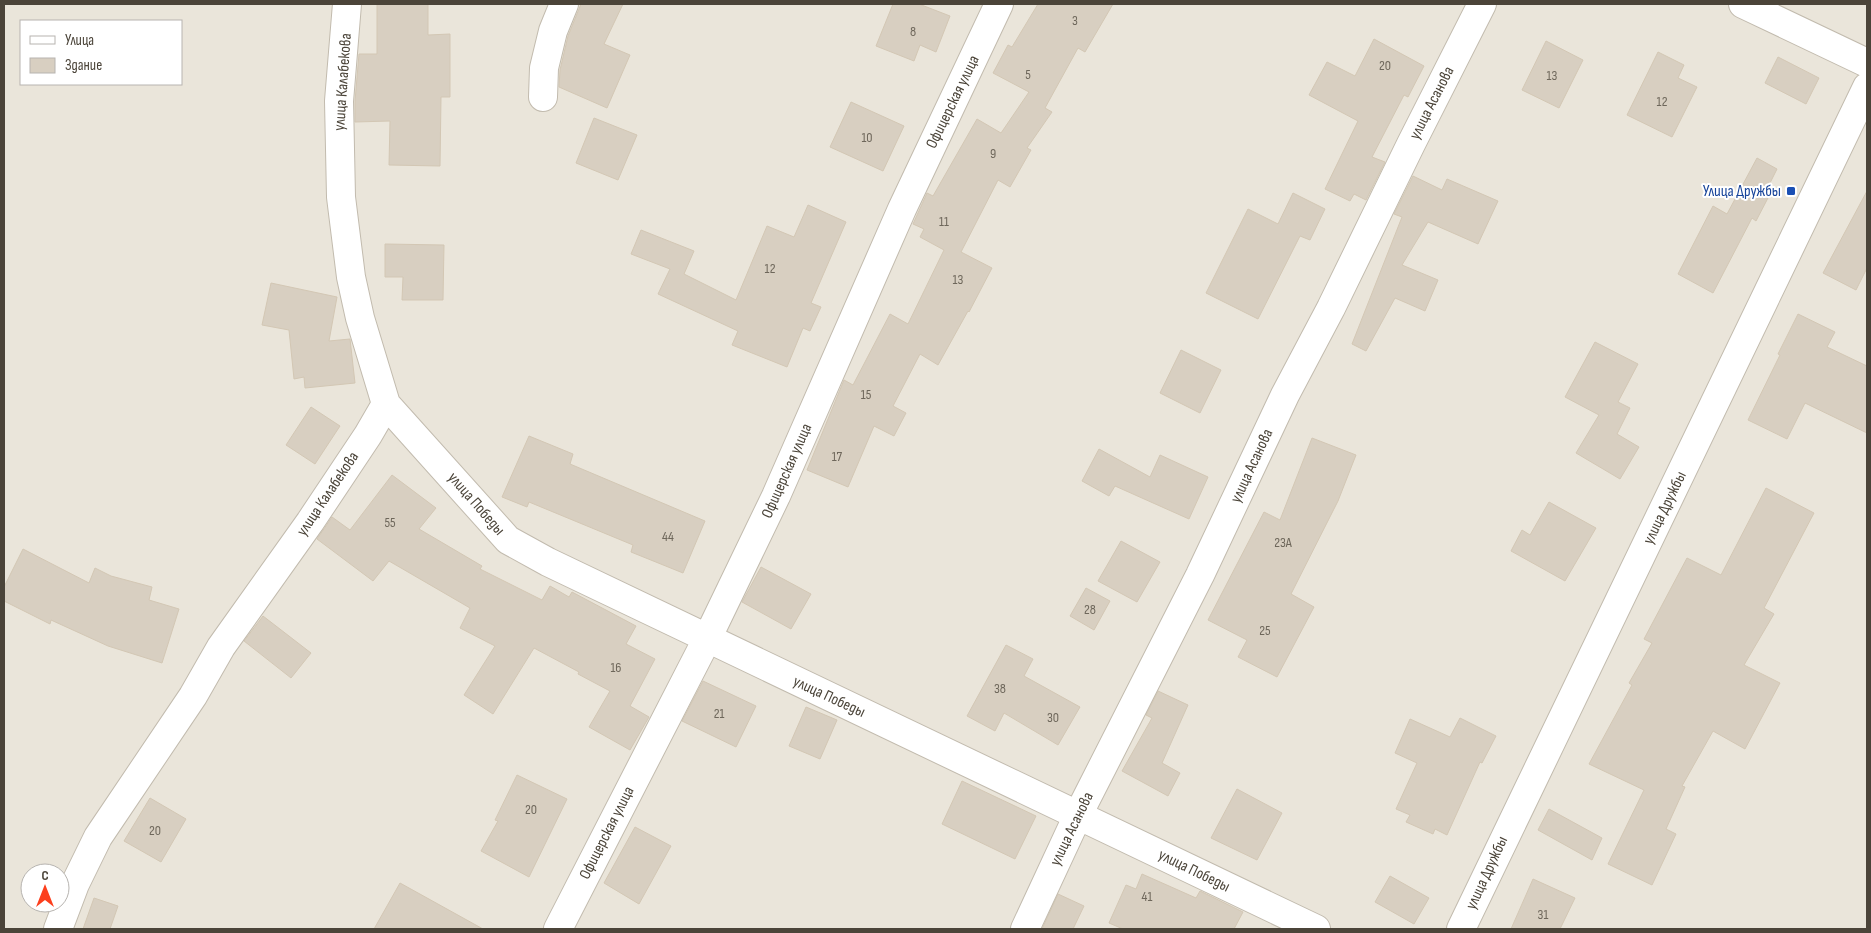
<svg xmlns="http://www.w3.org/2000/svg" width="1871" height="933" font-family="'Sofia Sans Condensed',sans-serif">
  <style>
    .residential { fill: #eae5da; fill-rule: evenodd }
    .building { fill: #d8cfc1; stroke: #d3c7b4 }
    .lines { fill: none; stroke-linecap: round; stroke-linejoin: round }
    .minor-casing { stroke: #c2bbae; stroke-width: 30 }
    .minor { stroke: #fff; stroke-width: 28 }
    .transit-dot { fill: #1a4fb4; stroke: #fff; stroke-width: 2 }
    .labels { text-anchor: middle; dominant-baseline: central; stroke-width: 4; stroke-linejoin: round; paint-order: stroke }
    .number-label { font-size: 14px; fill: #6e675b }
    .street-label { font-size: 16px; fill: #4b4439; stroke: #fff }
    .transit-label { font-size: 16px; fill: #164399; stroke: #fff; text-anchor: end }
  </style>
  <rect width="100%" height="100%" fill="#f6f3ec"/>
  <path class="residential" d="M4 4H1867V929H4ZM21 21H181V84H21ZM30 873H60V903H30Z"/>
  <path class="building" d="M377 4H428V35L450 34V97H441L440 166 389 165 390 121 355 122V101L359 54H377Z
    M581 4H623L604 44 630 55 607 108 559 87 560 70 568 36Z
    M893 4H919L950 16 936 52 920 45 914 61 876 46Z
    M1038 4H1113L1085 52 1078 48 1045 108 1052 112 1027 148 1031 150 1010 187 998 180 961 252 992 268 969 312 968 311 938 365 920 354 893 406 906 413 894 436 874 426 848 487 807 470 844 380 853 385 890 314 908 324 944 250 920 237 924 229 913 224 927 193 933 196 977 119 1001 133 1029 92 993 73 1008 45 1012 47Z
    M1374 39 1424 66 1408 97 1404 95 1372 157 1385 162 1366 200 1354 194 1350 201 1325 189 1358 121 1309 95 1327 62 1355 76Z
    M1546 41 1583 60 1559 108 1522 90Z
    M1658 52 1684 65 1678 78 1697 87 1672 137 1627 115Z
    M1778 57 1819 78 1806 104 1765 83Z
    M851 102 904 126 883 171 830 147Z
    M594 118 637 135 618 180 576 163Z
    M1757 158 1777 169 1765 193 1769 196 1756 221 1752 218 1713 293 1678 274 1713 206 1727 214Z
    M1413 176 1442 190 1447 179 1498 201 1478 244 1428 222 1402 265 1438 280 1425 311 1395 298 1366 351 1352 344 1402 217 1394 214Z
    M1867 191V268L1856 290 1823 273Z
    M1293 193 1325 209 1310 240 1300 236 1258 319 1206 293 1248 209 1278 224Z
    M808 205 846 222 811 303 821 307 810 331 803 328 787 367 732 345 738 331 658 294 670 269 631 254 641 230 694 251 684 274 736 300 767 226 794 237Z
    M385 244 444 245 443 300H402L403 277H385Z
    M271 283 337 297 329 341 350 339 355 383 305 388 304 377 294 379 289 330 262 325Z
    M1798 314 1835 332 1827 347 1867 366V433L1805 403 1787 439 1748 420 1780 355 1778 354Z
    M1595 342 1638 364 1618 402 1630 408 1617 434 1639 447 1620 479 1576 453 1599 415 1565 397Z
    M1181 350 1221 370 1200 413 1160 393Z
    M311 407 340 426 315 464 286 445Z
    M529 436 573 454 570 464 705 521 683 573 631 552 633 545 529 502 527 507 502 497Z
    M1312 438 1356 455 1338 501 1291 594 1314 607 1277 677 1238 657 1247 640 1208 620 1264 512 1280 520Z
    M1099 449 1150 477 1160 455 1208 477 1189 519 1115 486 1109 496 1082 481Z
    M392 475 436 508 419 529 482 566 480 569 542 600 550 586 569 597 572 592 636 626 626 644 655 659 630 706 649 717 630 750 589 727 610 691 578 674 579 672 534 648 493 714 464 695 495 646 460 628 470 608 389 561 373 581 317 539 332 517 350 530Z
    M1766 488 1814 513 1764 608 1774 614 1744 665 1780 683 1745 749 1713 731 1682 786 1685 787 1666 829 1676 834 1652 885 1608 864 1644 790 1589 764 1632 685 1629 683 1652 643 1644 639 1687 558 1721 575Z
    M1549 502 1596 528 1565 581 1511 551 1522 530 1530 535Z
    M1121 541 1160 562 1137 602 1098 581Z
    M23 549 89 583 95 568 111 576 152 587 149 600 179 609 162 663 108 646 51 620 50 624 4 601V587Z
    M761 567 811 594 791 629 742 602Z
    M1086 588 1110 601 1094 630 1070 616Z
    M263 616 311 653 291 678 244 641Z
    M1006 645 1033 659 1024 676 1080 707 1058 745 1004 713 995 731 967 716Z
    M703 681 756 706 736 747 682 721Z
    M1158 691 1188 705 1162 763 1180 773 1168 796 1122 771 1152 718 1146 715Z
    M806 707 837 720 820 759 789 746Z
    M1460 718 1496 736 1482 763 1480 762 1447 835 1435 829 1433 834 1406 822 1410 815 1396 809 1417 763 1395 753 1410 719 1450 737Z
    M517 775 567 799 529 877 481 851 498 821 495 820Z
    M962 781 1036 816 1015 859 942 824Z
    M1237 789 1282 813 1257 860 1211 838Z
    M150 798 186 819 161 862 124 841Z
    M1549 809 1602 838 1592 860 1538 830Z
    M635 827 671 846 639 904 604 883Z
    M1142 874 1196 898 1200 891 1243 912 1234 929H1123L1109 923 1126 885 1136 889Z
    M1390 876 1429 898 1414 924 1375 902Z
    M1533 879 1575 898 1560 929H1511Z
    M400 883 483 929H374Z
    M1058 894 1084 906 1073 929H1042Z
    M94 898 118 906 110 929H83Z"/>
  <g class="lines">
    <g class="minor-casing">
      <path id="minor" d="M1743 4 1867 63
        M543 97 544 68 553 31 564 4
        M386 404 508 540 548 562 1316 929
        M58 929 75 884 98 837 193 696 221 647 310 522 368 435 386 404 360 318 351 277 341 197 339 101 347 4
        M558 929 707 639 776 496 902 209 999 4
        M1025 929 1078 815 1200 575 1285 395 1331 308 1411 144 1482 4
        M1461 929 1867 87"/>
    </g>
    <use href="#minor" class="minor"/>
  </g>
  <rect class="transit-dot" x="1786" y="186" width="10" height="10" rx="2.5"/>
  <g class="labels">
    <g class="number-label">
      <text x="1075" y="20">3</text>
      <text x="913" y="31">8</text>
      <text x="1385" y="65">20</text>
      <text x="1028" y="74">5</text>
      <text x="1552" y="75">13</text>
      <text x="1662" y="101">12</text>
      <text x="867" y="137">10</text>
      <text x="993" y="153">9</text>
      <text x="944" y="221">11</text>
      <text x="770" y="268">12</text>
      <text x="958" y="279">13</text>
      <text x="866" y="394">15</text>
      <text x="837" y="456">17</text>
      <text x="390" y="522">55</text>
      <text x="668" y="536">44</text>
      <text x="1283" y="542">23А</text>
      <text x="1090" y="609">28</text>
      <text x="1265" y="630">25</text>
      <text x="616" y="667">16</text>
      <text x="1000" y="688">38</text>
      <text x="719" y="713">21</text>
      <text x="1053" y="717">30</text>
      <text x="531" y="809">20</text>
      <text x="155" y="830">20</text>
      <text x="1147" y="896">41</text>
      <text x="1543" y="914">31</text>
    </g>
    <g class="street-label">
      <text transform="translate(343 82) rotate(-86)">улица Калабекова</text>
      <text transform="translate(953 102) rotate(-64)">Офицерская улица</text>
      <text transform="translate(1432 103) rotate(-63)">улица Асанова</text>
      <text transform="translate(1252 466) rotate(-65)">улица Асанова</text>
      <text transform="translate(787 471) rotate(-66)">Офицерская улица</text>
      <text transform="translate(328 494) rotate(-56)">улица Калабекова</text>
      <text transform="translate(476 504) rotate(49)">улица Победы</text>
      <text transform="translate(1665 508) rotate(-64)">улица Дружбы</text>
      <text transform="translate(829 697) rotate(25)">улица Победы</text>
      <text transform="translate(1072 829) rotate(-64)">улица Асанова</text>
      <text transform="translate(607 833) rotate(-63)">Офицерская улица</text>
      <text transform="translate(1194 871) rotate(26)">улица Победы</text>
      <text transform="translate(1487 873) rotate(-65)">улица Дружбы</text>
    </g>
    <g class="transit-label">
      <text x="1781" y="191">Улица Дружбы</text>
    </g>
  </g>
  <rect width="1871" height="933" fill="none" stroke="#4b4439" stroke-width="10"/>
  <rect x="20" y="20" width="162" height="65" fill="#ffffff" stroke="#b7b4b0"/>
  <rect x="30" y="36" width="25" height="8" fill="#ffffff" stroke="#b7b4b0"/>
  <text x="65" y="45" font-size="15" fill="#4b4439">Улица</text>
  <rect x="30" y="58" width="25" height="15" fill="#d8cfc1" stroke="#b7b4b0"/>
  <text x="65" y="70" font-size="15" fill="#4b4439">Здание</text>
  <g transform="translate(45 888)"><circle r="24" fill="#ffffff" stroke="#b7b4b0"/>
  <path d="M0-4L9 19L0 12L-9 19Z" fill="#fc3f1d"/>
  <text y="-8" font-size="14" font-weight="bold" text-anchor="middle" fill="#4b4439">С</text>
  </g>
</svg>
